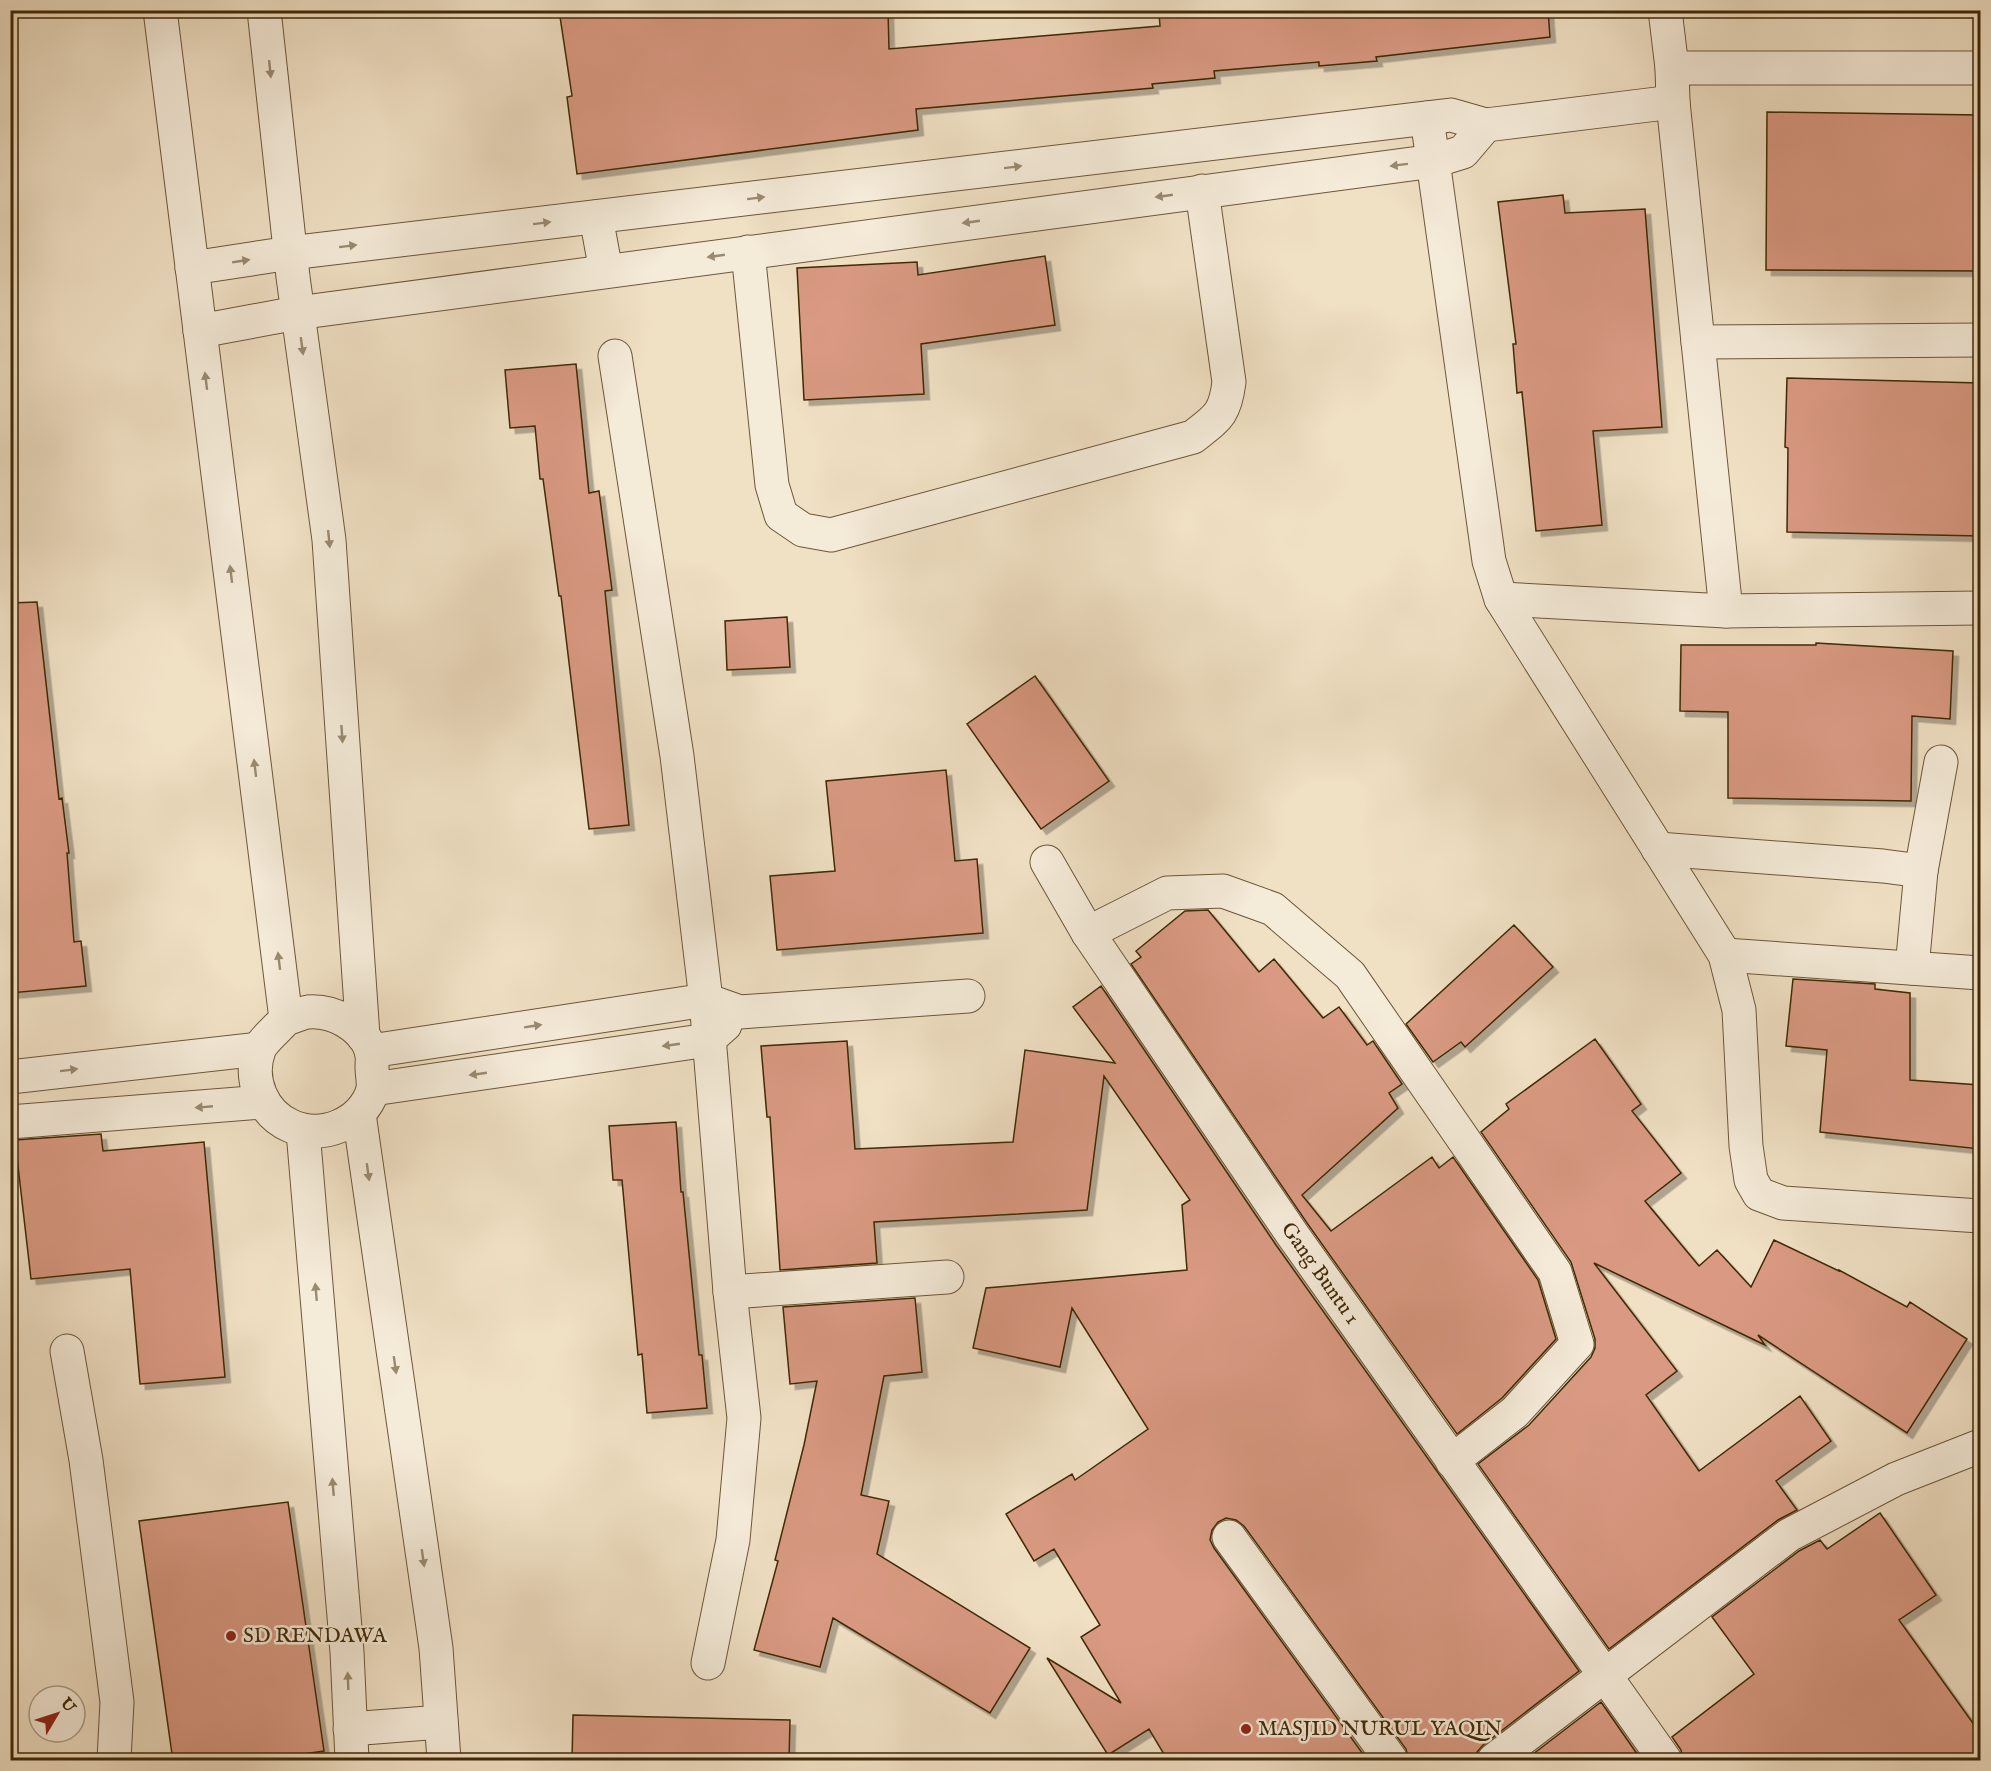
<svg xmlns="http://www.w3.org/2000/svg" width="1991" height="1771" font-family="'IM FELL English',serif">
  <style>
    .building { fill: #d99982; stroke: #402906; stroke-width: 1.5; filter: url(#shadow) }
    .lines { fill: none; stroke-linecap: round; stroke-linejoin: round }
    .minor-casing { stroke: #6c5736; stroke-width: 35 }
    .minor { stroke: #f5ebd9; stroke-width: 33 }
    .oneway { fill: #9a8a70 }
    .poi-dot { fill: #8f2418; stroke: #f5ebd9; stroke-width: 2 }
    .labels { text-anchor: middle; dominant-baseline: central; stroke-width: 5; stroke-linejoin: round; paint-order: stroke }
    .street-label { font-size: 21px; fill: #402906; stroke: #f5ebd9 }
    .poi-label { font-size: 21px; fill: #402906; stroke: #f5ebd9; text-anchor: start }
  </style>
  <defs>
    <filter id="shadow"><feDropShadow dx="5.5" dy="5.5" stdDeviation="0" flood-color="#0004"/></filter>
  </defs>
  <rect width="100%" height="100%" fill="#f0e0c4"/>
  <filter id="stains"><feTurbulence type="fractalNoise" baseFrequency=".00333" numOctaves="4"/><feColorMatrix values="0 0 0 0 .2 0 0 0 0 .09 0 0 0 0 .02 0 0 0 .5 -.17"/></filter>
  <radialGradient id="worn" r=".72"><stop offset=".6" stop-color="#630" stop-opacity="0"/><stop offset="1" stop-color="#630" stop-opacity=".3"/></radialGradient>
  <path class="building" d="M559 10H888L889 49 1160 26 1159 13 1180 10H1548L1550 37 1376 57 1377 61 1319 66V62L1214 71 1215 78 1152 84 1153 88 916 109 918 130 577 174 567 97 572 96Z
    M1767 112 1980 115V271L1766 270Z
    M1563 195 1565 213 1645 209 1662 427 1593 431 1602 525 1536 531 1522 392 1517 393 1513 344H1516L1498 202Z
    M1045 256 1055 325 921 344 924 394 804 400 797 268 917 262 918 275Z
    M576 364 589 493 599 491 612 590 605 591 629 825 589 829 561 596H559L543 479H540L535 426 510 428 505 370Z
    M1787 378 1980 383V536L1787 532 1788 448 1785 447Z
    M37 602 59 799 62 798 69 853H67L74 942 81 941 86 986 10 993V603Z
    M787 617 790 667 727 670 725 621Z
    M1816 643 1953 651 1950 719 1912 716 1911 801 1728 798V712L1680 711 1681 645H1816Z
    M1035 676 1109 781 1041 829 967 724Z
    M946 770 955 861 977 859 983 933 777 950 770 876 835 871 826 781Z
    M1208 910 1259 972 1274 959 1323 1018 1339 1007 1367 1045 1373 1041 1402 1084 1389 1093 1398 1108 1302 1195 1331 1231 1432 1157 1439 1168 1453 1157 1538 1280 1556 1339 1502 1398 1457 1434 1307 1223 1131 964 1141 957 1136 951 1185 911Z
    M1514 925 1553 967 1465 1047 1461 1042 1433 1062 1406 1024Z
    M1793 979 1875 984V989L1910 993V1080L1980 1085V1149L1820 1132 1827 1050 1786 1046Z
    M1101 986 1276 1245 1579 1671 1483 1745 1477 1752 1476 1761H1409L1406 1749 1244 1526 1236 1520 1226 1518 1218 1522 1212 1530 1210 1540 1214 1548 1368 1761H1168L1149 1729 1108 1755 1047 1658 1121 1703 1081 1637 1100 1625 1054 1549 1034 1561 1006 1514 1072 1474 1075 1480 1148 1429 1072 1308 1060 1367 973 1348 986 1288 1187 1270 1182 1205 1190 1200 1104 1076 1087 1210 874 1222 877 1263 780 1270 770 1117H767L761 1046 847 1041 855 1149 1013 1142 1025 1050 1115 1063 1073 1007Z
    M1595 1039 1641 1104 1632 1111 1681 1173 1645 1201 1699 1266 1717 1250 1751 1287 1774 1240 1839 1271V1270L1907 1307 1910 1302 1967 1339 1907 1433 1758 1335 1765 1345 1594 1263 1677 1371 1646 1395 1699 1471 1800 1396 1831 1441 1776 1481 1797 1510 1778 1520 1609 1649 1478 1464 1529 1425 1591 1357 1595 1348V1339L1571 1262 1481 1132 1509 1109 1506 1104Z
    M676 1122 681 1192H683L699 1355H702L707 1408 647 1413 642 1354 638 1355 622 1180H613L609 1126Z
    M101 1134 103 1151 204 1142 225 1377 140 1384 130 1269 31 1279 15 1140Z
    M915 1298 922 1372 884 1376 861 1495 889 1501 877 1554 1030 1648 990 1713 833 1618 820 1667 754 1650 778 1561 775 1560 804 1445 817 1381 790 1384 783 1307Z
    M288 1502 324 1751 255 1761H173L139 1521Z
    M1880 1513 1936 1595 1899 1620 1980 1733V1761H1683L1681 1750 1672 1737 1754 1674 1712 1617 1799 1551 1820 1540 1827 1549Z
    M1601 1702 1642 1761H1524Z
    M573 1715 790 1720 789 1761H572Z"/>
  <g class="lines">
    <g class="minor-casing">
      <g id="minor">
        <path d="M160 10 286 1019C279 1027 262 1041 259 1050 248 1080 263 1114 291 1126 322 1140 362 1124 373 1090 374 1084 372 1074 372 1067 372 1062 373 1054 371 1049 361 1025 333 1010 308 1012 301 1013 293 1017 286 1019"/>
        <path d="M264 10 293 277 329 540 363 1036"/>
        <path d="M1665 10 1672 68 1673 102 1726 611"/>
        <path d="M1672 68H1980"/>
        <path d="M1427 118 1489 561 1501 599 1725 955 1739 1010 1746 1146 1751 1180 1759 1194 1783 1203 1980 1216"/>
        <path d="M596 217 606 271"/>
        <path d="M748 252 772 485 781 515 803 530 831 535 1193 437C1217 418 1225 415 1229 382L1202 191"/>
        <path d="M192 268 290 253 1427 118 1451 115 1486 125 1673 102"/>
        <path d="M200 331 297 313 1434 161 1463 152 1486 125"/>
        <path d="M1698 342 1980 340"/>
        <path d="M615 356 677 756 706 1000 730 1292 744 1418 733 1540 708 1663"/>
        <path d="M1501 599 1726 611 1980 608"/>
        <path d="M1658 849 1883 866 1921 871 1912 968"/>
        <path id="s1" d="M1047 862 1088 933 1292 1234 1665 1760"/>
        <path d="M1921 871 1941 762"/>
        <path d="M1088 933 1167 893 1223 891 1273 909 1350 975 1555 1272 1577 1344 1515 1412 1452 1461"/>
        <path d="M1725 955 1980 973"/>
        <path d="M371 1051 706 1000 740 1012 968 996"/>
        <path d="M10 1077 259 1049"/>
        <path d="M373 1089 708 1040 725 1025"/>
        <path d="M359 1114 436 1648 444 1760"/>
        <path d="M10 1122 262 1102"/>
        <path d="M303 1131 347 1652 352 1760"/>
        <path d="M730 1292 947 1277"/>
        <path d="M67 1351 86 1460 117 1702 114 1760"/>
        <path d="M1229 1537 1391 1760"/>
        <path d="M350 1729 441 1722"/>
        <path d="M1494 1760 1789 1535 1896 1479 1980 1446"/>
      </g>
    </g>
    <use href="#minor" class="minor"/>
  </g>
  <defs><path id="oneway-solid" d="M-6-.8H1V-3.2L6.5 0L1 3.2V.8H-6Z" transform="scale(1.5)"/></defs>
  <g class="oneway">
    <use href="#oneway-solid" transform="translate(270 69) rotate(84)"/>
    <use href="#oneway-solid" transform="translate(1399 165) rotate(173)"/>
    <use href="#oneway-solid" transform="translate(1013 167) rotate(-7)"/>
    <use href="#oneway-solid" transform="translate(1164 196) rotate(172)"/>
    <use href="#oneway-solid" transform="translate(756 198) rotate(-7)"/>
    <use href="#oneway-solid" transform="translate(971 222) rotate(172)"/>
    <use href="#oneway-solid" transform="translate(542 223) rotate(-7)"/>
    <use href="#oneway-solid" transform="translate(348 246) rotate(-7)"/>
    <use href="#oneway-solid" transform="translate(716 256) rotate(172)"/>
    <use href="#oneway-solid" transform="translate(241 261) rotate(-9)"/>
    <use href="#oneway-solid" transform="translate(302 346) rotate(82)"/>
    <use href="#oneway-solid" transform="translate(206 381) rotate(-97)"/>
    <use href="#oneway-solid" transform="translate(329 539) rotate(84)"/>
    <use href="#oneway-solid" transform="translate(231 574) rotate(-97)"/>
    <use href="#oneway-solid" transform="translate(342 734) rotate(86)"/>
    <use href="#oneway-solid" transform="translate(255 768) rotate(-97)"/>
    <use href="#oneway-solid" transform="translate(279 961) rotate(-97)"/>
    <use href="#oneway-solid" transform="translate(533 1026) rotate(-9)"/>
    <use href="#oneway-solid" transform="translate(671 1045) rotate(172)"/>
    <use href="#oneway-solid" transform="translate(69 1070) rotate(-7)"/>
    <use href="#oneway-solid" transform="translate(478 1074) rotate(172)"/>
    <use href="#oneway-solid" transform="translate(204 1107) rotate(175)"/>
    <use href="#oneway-solid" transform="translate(368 1172) rotate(82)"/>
    <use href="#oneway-solid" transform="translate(316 1292) rotate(-95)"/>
    <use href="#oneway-solid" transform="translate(395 1365) rotate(82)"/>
    <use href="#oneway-solid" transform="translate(333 1487) rotate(-95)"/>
    <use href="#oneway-solid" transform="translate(423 1558) rotate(82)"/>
    <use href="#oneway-solid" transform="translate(348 1681) rotate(-92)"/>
  </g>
  <g class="poi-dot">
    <circle cx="231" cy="1636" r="6"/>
    <circle cx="1246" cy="1729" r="6"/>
  </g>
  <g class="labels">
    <g class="street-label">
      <text stroke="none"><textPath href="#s1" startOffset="494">Gang Buntu 1</textPath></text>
    </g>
    <g class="poi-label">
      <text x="243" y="1636">SD RENDAWA</text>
      <text x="1258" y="1729">MASJID NURUL YAQIN</text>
    </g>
  </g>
  <rect width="1991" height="1771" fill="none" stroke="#f0e0c4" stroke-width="36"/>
  <rect x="12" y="12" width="1967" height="1747" fill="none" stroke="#402906" stroke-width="3"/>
  <rect x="18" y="18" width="1955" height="1735" fill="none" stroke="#402906" stroke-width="1.5"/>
  <g transform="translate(57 1714) rotate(51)"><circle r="28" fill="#f5ebd9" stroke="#ad9d85" stroke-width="1.5"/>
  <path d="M0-4.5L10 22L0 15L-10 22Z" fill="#8f2418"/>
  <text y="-9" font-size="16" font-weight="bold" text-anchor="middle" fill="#402906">U</text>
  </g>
  <rect width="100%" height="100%" filter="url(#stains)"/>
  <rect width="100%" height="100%" fill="url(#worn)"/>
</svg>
